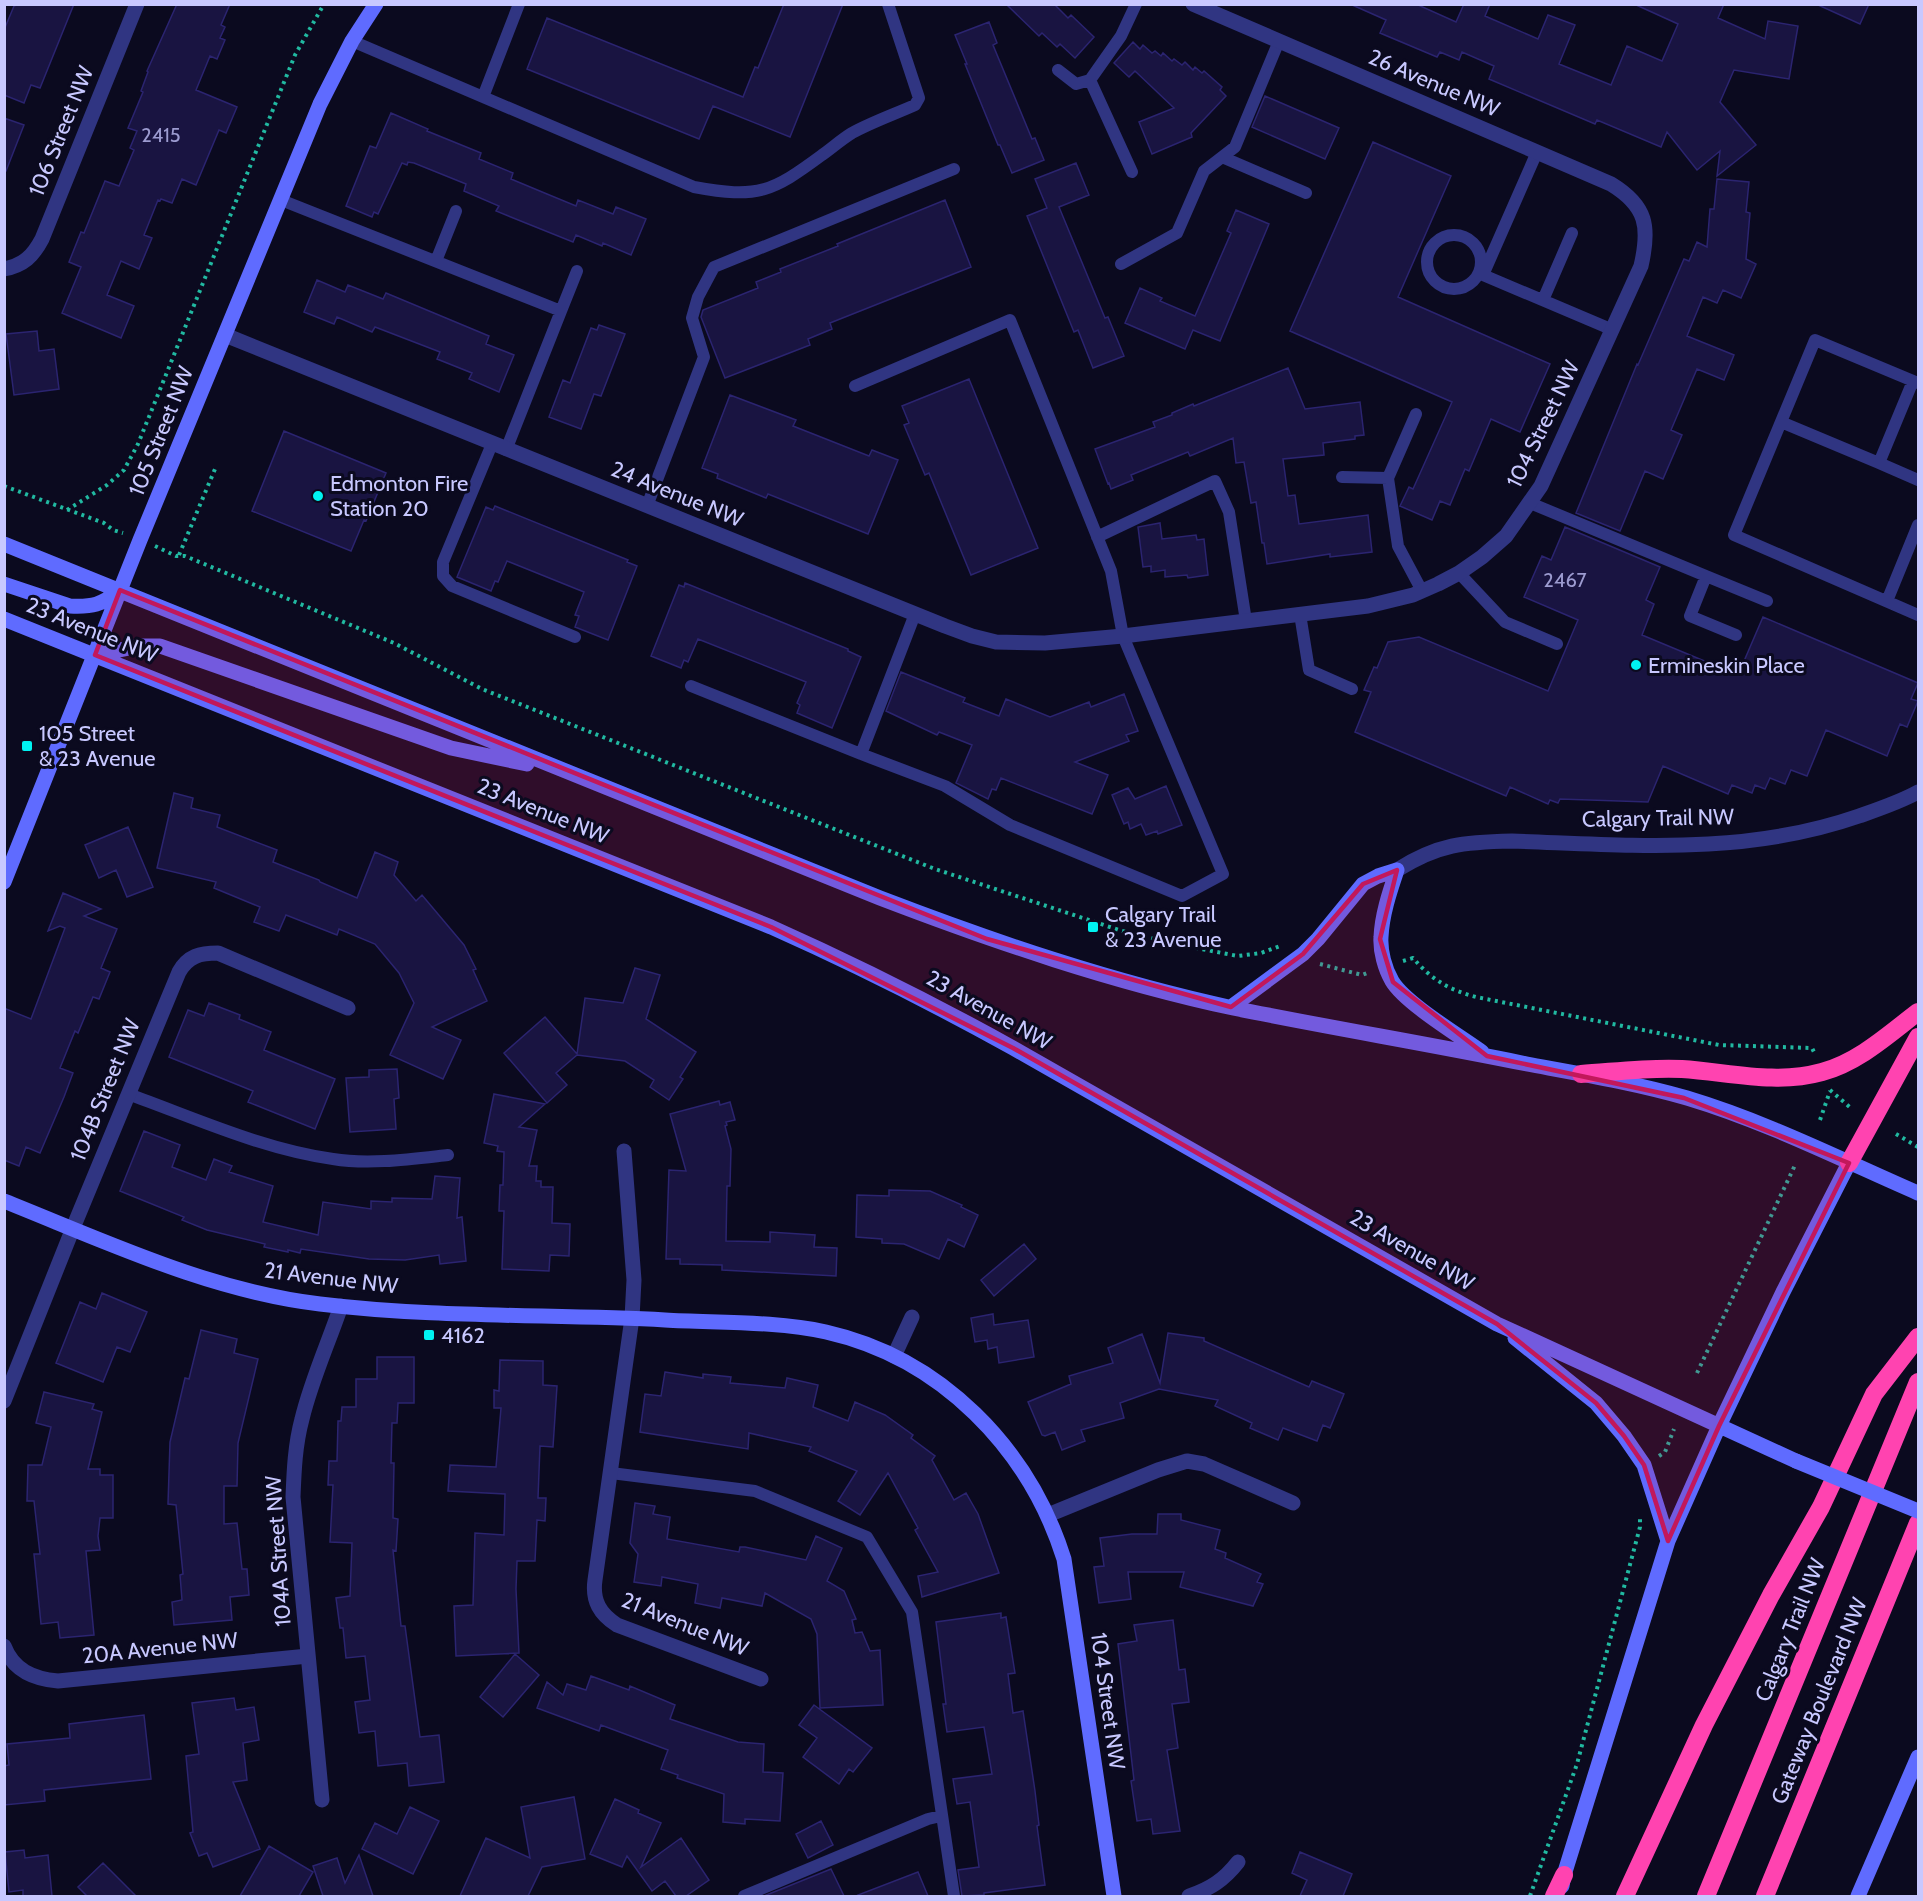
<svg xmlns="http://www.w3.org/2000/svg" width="1923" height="1901" font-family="Cabin,sans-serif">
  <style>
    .building { fill: #191441; stroke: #2b2470; stroke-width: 1.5 }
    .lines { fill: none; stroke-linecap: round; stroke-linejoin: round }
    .path { stroke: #21b9a1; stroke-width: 4; stroke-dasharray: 3 4.5; stroke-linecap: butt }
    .lane { stroke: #303582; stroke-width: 12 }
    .street { stroke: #303582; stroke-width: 15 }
    .secondary { stroke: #5f6bff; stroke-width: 15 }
    .highway { stroke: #ff43b0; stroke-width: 18 }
    .secondary-bridge { stroke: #5f6bff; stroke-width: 15 }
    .marked { fill: #c2185b; fill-opacity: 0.2; stroke: #c2185b; stroke-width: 4.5; stroke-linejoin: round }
    .poi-dot { fill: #00f3f2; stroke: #0b0a1f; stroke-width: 2 }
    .labels { text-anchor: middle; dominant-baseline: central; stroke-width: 6; stroke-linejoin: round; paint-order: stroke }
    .number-label { font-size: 20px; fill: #9c9bd0 }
    .street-label { font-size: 22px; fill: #c8c8ff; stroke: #0b0a1f }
    .poi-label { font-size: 22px; fill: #c8c8ff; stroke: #0b0a1f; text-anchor: start }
  </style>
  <rect width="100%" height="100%" fill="#0b0a1f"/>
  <path class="building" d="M19 4H74L40 88 31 85 24 103 4 95V30L14 6Z
    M177 4H230L221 25 225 27 220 38 225 40 217 59 210 56 196 90 237 107 226 133 219 130 196 185 182 179 172 203 161 199 160 201 158 200 144 235 152 238 139 269 121 261 107 295 134 306 121 338 62 313 81 267 69 262 81 232 84 233 105 181 119 186 134 150 130 148 137 131 128 128 143 92 141 91 148 72 147 71Z
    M784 4H843L790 137 713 106 699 139 527 69 547 18 743 97 755 67 758 68Z
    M1006 4H1054L1068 18 1071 15 1094 37 1075 58 1060 44 1057 47 1042 33 1039 36Z
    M1350 4H1416L1456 22 1464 4H1490L1485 16 1538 39 1548 15 1575 25 1559 64 1611 85 1627 46 1662 61 1678 24 1634 4H1724L1718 18 1765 39 1768 21 1798 26 1789 79 1734 70 1720 102 1756 145 1717 176 1720 151 1697 170 1667 132 1661 147 1597 120 1595 124 1489 79 1494 66 1462 52 1459 60 1440 52 1437 57 1380 33 1386 20Z
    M1816 4H1869L1860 24Z
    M989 22 997 43 993 45 1032 139 1035 138 1044 160 1012 173 1000 145H998L965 64H967L955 35Z
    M1133 42 1140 49 1143 45 1152 53 1155 51 1161 56 1163 53 1172 61 1174 59 1182 65 1185 62 1193 70 1195 67 1202 73 1204 71 1222 87 1220 90 1226 96 1191 133 1192 137 1152 154 1139 122 1174 108 1135 71 1129 77 1114 63Z
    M1265 96 1339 128 1325 159 1252 127Z
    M391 113 428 129 427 131 481 153 479 159 513 173 511 179 547 194 576 206 578 200 613 214 616 207 646 219 631 255 603 243 602 246 576 235 573 242 496 211 499 206 464 191 466 184 414 163 408 162 407 165 402 163 378 214 374 212 372 217 346 206 370 146 376 148Z
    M4 118 24 125 6 171H4Z
    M1373 142 1451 176 1398 297 1550 364 1520 432 1491 419 1469 471 1465 469 1450 505 1440 501 1432 520 1400 506 1409 487 1413 489 1452 402 1290 331Z
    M1076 163 1089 195 1059 207 1105 318 1108 317 1124 356 1093 368 1078 330 1074 332 1027 216 1047 208 1035 179Z
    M1717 179 1749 182 1746 212 1750 213 1746 259 1756 264 1741 298 1723 290 1717 303 1703 297 1687 336 1734 355 1724 380 1697 369 1671 430 1682 435 1663 479 1645 471 1620 531 1576 513 1637 364 1638 365 1684 259 1689 261 1697 242 1707 247 1710 209H1714Z
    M945 200 971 267 830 323 832 329 808 339 810 345 725 378 701 317 703 310 758 288 756 282 781 272 780 269 838 246 837 244Z
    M1236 210 1269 224 1220 341 1193 330 1185 349 1125 323 1140 288 1162 298 1160 301 1195 316 1231 233 1227 231Z
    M317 280 345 292 348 285 383 299 386 293 489 336 486 344 514 355 499 392 469 379 472 373 437 359 440 352 375 327 372 332 337 317 334 324 304 312Z
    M599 325 625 334 601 396 594 394 581 429 549 417 563 380 570 383 591 328 597 330Z
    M37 331 39 351 54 349 59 389 14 395 6 334Z
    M1288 368 1305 409 1360 402 1364 435 1355 436V439L1323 443 1324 455 1283 459 1288 496 1295 495 1299 524 1368 515 1372 552 1330 557V554L1267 564 1264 543H1262L1256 502 1251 503 1244 462 1236 463 1233 438 1190 456 1188 452 1131 475 1133 480 1111 489 1109 483 1108 484 1095 449 1155 427 1153 422 1172 415V413L1193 404 1194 406Z
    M969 379 1038 548 971 575 929 473 925 475 904 425 909 423 902 406Z
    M730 395 796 420 793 426 869 456 872 450 898 460 868 534 768 494 766 498 717 478 718 474 702 468Z
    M284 431 386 473 366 521 364 520 351 551 252 511Z
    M495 506 628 560 627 562 637 566 608 640 575 627 579 616 575 615 584 592 507 561 498 582 495 581 491 591 457 577 486 507 493 510Z
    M1160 523 1162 539 1196 535 1197 540 1204 539 1208 575 1188 578 1187 575 1165 577V570L1151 572V566L1143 567 1138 527Z
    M1565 527 1660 567 1646 600 1654 604 1642 635 1738 675 1763 617 1918 683 1911 699 1918 701 1907 727 1900 724 1887 756 1826 730 1807 776 1791 770 1785 784 1770 778 1765 789 1755 785 1752 793 1732 785 1728 794 1663 766 1648 802 1560 799 1558 803 1550 800 1548 804 1510 787 1506 796 1355 732 1371 692 1364 690 1374 667 1377 668 1388 642 1419 637 1548 691 1578 620 1524 597 1542 556 1551 560Z
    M685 583 848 649V651L861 657 832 728 797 713 800 705 797 703 806 682 698 639 688 662 684 660 681 668 651 656 679 585 684 587Z
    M901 672 965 698 963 702 999 716 1006 699 1050 717 1089 702 1091 707 1124 694 1138 731 1126 735 1129 741 1075 762 1108 775 1092 814 1001 778 996 790 992 789 988 799 956 783 972 745 939 732 937 735 886 711Z
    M1166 786 1182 825 1158 834 1157 831 1146 835 1141 824 1130 829 1128 822 1124 824 1112 795 1128 788 1135 799Z
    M174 793 193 798 191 808 220 815 217 827 277 850 273 862 319 880 320 882 357 898 375 852 398 862 394 875 416 901 422 895 464 945 476 969 473 970 487 1001 432 1027 461 1040 443 1079 390 1055 414 1003 399 973 375 944 339 929 337 935 286 915 279 931 254 922 260 907 214 888 216 882 157 868Z
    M128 827 153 887 127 897 116 870 99 878 85 845Z
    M63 893 101 909 84 916 117 929 101 968 110 972 99 999 93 997 78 1033 75 1031 60 1068 73 1073 64 1097 40 1153 26 1147 19 1166 4 1160V1008L31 1019 65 928 60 926 48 931Z
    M635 968 660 975 646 1019 696 1052 680 1077 683 1079 669 1100 650 1087 654 1080 625 1061 577 1055 556 1073 567 1085 547 1103 504 1053 545 1017 577 1054 585 998 623 1003Z
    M209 1003 240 1015 239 1019 271 1032 264 1050 335 1079 315 1129 248 1102 253 1091 169 1057 188 1010 204 1016Z
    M397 1069 399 1098 394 1099 396 1129 350 1132 346 1078 369 1077V1070Z
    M494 1094 545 1104 519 1127 537 1130 529 1166H537L536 1181H541V1187H553L552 1223 570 1224 569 1256 550 1255 549 1271 502 1269 504 1211H499L500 1185H503L504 1152 497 1151 498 1146 484 1143Z
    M719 1101 720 1105 730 1102 735 1120 726 1122 727 1125 725 1126 731 1149 730 1186H727L726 1241 770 1242V1232L815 1235 814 1247 837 1248 836 1276 722 1270V1265L680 1264V1259H666L669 1170 686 1171 670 1114Z
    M144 1131 180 1145 172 1167 206 1180 214 1159 232 1166 229 1172 273 1186 263 1222 318 1235 323 1202 371 1209V1201L392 1202V1198L432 1199 435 1176 460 1178 457 1218 462 1217 466 1261 440 1264 439 1255 405 1260 369 1259 301 1249 300 1253 288 1250V1252L264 1247 265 1244 207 1230 182 1220 184 1217 120 1191Z
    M889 1190 930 1191 962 1205 961 1207 978 1215 964 1247 948 1239 939 1259 904 1244 882 1243V1239L856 1237 857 1195 889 1196Z
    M1024 1244 1036 1259 994 1296 981 1280Z
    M102 1293 147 1312 130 1352 117 1347 103 1382 56 1363 80 1302 96 1309Z
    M993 1314 994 1325 1028 1320 1034 1357 999 1363 997 1347 988 1349 987 1340 975 1342 971 1318Z
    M201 1330 237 1339 234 1353 258 1359 238 1443 237 1486H224V1524L237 1523 242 1569H247L249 1595 230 1597 232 1620 174 1625 172 1602 182 1600 180 1575 183 1574 176 1505 168 1504 170 1442 185 1378 189 1379Z
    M1168 1333 1204 1338V1341L1309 1387 1312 1381 1344 1394 1330 1428 1323 1425 1317 1441 1283 1428 1278 1440 1250 1428 1252 1423 1215 1406 1218 1400 1159 1389 1120 1403 1124 1418 1081 1430 1085 1441 1062 1450 1055 1432 1045 1436 1042 1435 1028 1402 1071 1384 1069 1376 1113 1363 1108 1348 1142 1334 1160 1383Z
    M377 1357H414V1403H398L397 1423H392L391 1463H394L393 1518 398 1519 396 1551 393 1550 401 1626H405L420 1737 439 1735 444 1782 409 1786 407 1763 378 1766 375 1731 359 1733 355 1702 370 1700 365 1656 346 1658 343 1628H340L336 1598 350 1596 352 1543 330 1542 333 1485H328L329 1461H337L338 1421H341L342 1407H356V1379H377Z
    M500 1360 543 1361V1385L557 1386 553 1447 540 1446 538 1498H546L545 1521 537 1520 535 1561H517L516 1589 519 1653 456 1656 454 1606 473 1605 475 1533 504 1535 505 1494 448 1491 450 1465 496 1467 501 1408H494V1390L499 1391Z
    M665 1372 703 1378V1374L731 1377 730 1383 785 1388 787 1378 818 1385 813 1407 848 1421 855 1402 885 1415 913 1435 911 1438 935 1456 932 1460 954 1500 966 1493 978 1514 999 1573 922 1597 918 1576 938 1572 915 1530 918 1528 888 1473 860 1515 838 1501 857 1471 809 1451 811 1447 749 1433 748 1449 640 1432 645 1394 661 1396Z
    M44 1392 94 1404 92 1409 102 1412 88 1469H100V1475H113V1518H100L98 1536 100 1550 86 1551 94 1635 60 1638 58 1622 41 1624 34 1554H40L34 1501H27L28 1465H42L51 1427 36 1423Z
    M635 1503 655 1506 653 1514 670 1517 667 1539 739 1552 740 1547H745L806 1560 816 1536 842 1548 827 1581 844 1591 856 1619 852 1620 855 1633 862 1632 870 1651 880 1650 883 1705 820 1708 817 1634 811 1619 765 1593 762 1606 722 1598 720 1608 695 1603 698 1584 662 1577 661 1586 634 1582 638 1554 630 1543Z
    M1158 1514H1181V1520L1220 1530 1215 1549 1226 1553 1225 1558 1261 1574 1257 1582 1263 1584 1253 1606 1180 1587 1184 1572H1128L1131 1599 1099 1603 1094 1567 1104 1566 1100 1538 1132 1534H1157Z
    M1001 1613V1618L1006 1617 1015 1673 1008 1674 1013 1713 1023 1711 1035 1791 1039 1825 1037 1826 1045 1885 984 1893V1895L962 1896 958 1870 979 1867 970 1802 957 1804 953 1779 992 1774 984 1727 947 1732 943 1704H946L936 1622Z
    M1173 1620 1179 1670 1185 1669 1189 1702 1172 1704 1178 1748 1167 1750 1180 1831 1153 1834 1151 1819 1137 1821 1131 1781 1134 1780 1118 1644 1137 1641 1134 1625Z
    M515 1654 539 1675 503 1717 480 1697Z
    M591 1676 629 1690 630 1686 675 1705 670 1719 738 1742 764 1744 763 1772 783 1773 780 1821 745 1819V1824L723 1822 724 1794 677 1778 678 1775 661 1769 668 1750 601 1725 599 1731 537 1708 547 1682 563 1695 567 1684 586 1690Z
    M234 1698 236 1710 254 1707 259 1740 243 1743 247 1780 233 1782 260 1849 213 1867 207 1853 199 1856 190 1833 193 1832 186 1756 199 1754 192 1703Z
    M814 1705 872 1748 853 1772 849 1769 839 1784 803 1757 817 1738 799 1725Z
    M144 1715 151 1779 44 1790 45 1801 4 1805V1766L9 1765 7 1744 70 1738 69 1724Z
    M574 1797 585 1859 542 1867 528 1896H460L486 1838 530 1858 521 1807Z
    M615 1799 639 1810 638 1813 661 1823 641 1867 681 1838 709 1880 686 1896H676L665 1881 652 1891 627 1856 622 1867 590 1854Z
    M410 1807 439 1821 413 1874 362 1849 375 1823 397 1834Z
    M821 1821 833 1845 808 1858 796 1834Z
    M269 1846 313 1872 299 1896H240Z
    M24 1850 25 1858 48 1855 52 1896H23V1890L9 1892 5 1852Z
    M1300 1852 1352 1874 1343 1896H1300L1307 1880 1292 1873Z
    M359 1855 373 1896H323L313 1866 337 1858 345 1883Z
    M103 1863 136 1896H87L78 1887Z
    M831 1869 844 1896H764Z
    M918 1872 928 1896H859L858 1895Z"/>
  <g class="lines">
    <path class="path" d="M4 486 104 523 113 530 123 533
      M67 510 107 485 124 470 138 444 295 55 324 4
      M155 546 176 556H185L394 643 482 689 935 869 1122 931 1175 944 1238 956 1261 953 1280 946
      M179 555 215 469
      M1403 961 1413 958C1431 979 1449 990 1476 997L1719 1045 1812 1048 1815 1054
      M1320 964 1362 975 1370 972
      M1830 1090 1852 1109
      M1820 1120 1830 1091
      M1896 1134 1918 1147
      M1697 1373 1796 1163
      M1659 1456 1665 1452 1674 1429
      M1530 1896 1577 1764 1640 1527V1517"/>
    <path class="lane" d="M352 41 694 187C758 199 772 192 822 155 832 148 842 139 852 133 872 122 895 114 915 105L919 98 888 4
      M1058 70 1076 84 1090 80
      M483 97 519 4
      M1537 152 1483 275 1613 330
      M1222 157 1306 193
      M1132 172 1090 80 1121 36 1136 4
      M281 200 561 311 506 450
      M1427 262a27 27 0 1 1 54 0a27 27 0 1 1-54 0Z
      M436 261 456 211
      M1121 264 1177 233 1204 171 1235 147 1279 41
      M1543 300 1572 233
      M561 311 577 271
      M1918 383 1815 340 1734 535 1918 615
      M855 386 1010 320 1111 571 1123 636 1223 874 1182 896 1010 825 945 786 861 754 915 614
      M1416 414 1388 478 1398 546 1422 591
      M1781 422 1879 463 1913 381
      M492 444 443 562V576L452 586 575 637
      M1879 463 1918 480
      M1342 477 1388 478
      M1530 503 1706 576 1690 616 1736 635
      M647 506 704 357 692 318 698 297 714 267 954 169
      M1097 537 1215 481 1229 512 1246 621
      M1459 573 1505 622 1557 644
      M1706 576 1767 601
      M1887 601 1918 525
      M1300 614 1309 670 1352 689
      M691 686 861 754
      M128 1094C195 1118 262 1149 333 1159 369 1165 412 1159 448 1155
      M611 1473 755 1491 867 1537 912 1612 954 1896
      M744 1896 928 1819 941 1816"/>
    <path class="street" d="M4 269C24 265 33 256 42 239L137 4
      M225 335 945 626 972 636 996 642 1045 643 1123 636 1368 606 1413 595 1438 584 1459 573 1482 557 1506 536 1541 486 1641 266C1650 227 1647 206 1611 184L1193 4
      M1397 870C1438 844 1464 842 1512 841 1631 845 1744 856 1859 816 1879 809 1900 802 1918 792
      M624 1151 634 1280 632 1318 595 1580C592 1601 600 1614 617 1625L761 1679
      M894 1356 912 1317
      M4 1401 73 1228 179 972C188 956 200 953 218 953L348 1008
      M1048 1515 1158 1470 1187 1461 1204 1464 1293 1503
      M4 1646C13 1670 33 1679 58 1681L308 1656
      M322 1800 293 1497C294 1471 295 1445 302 1419 311 1381 328 1344 341 1306
      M1189 1896C1210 1889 1224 1880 1238 1862"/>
    <path class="secondary" d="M4 544 880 898C995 942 1112 982 1233 1008 1331 1028 1429 1044 1527 1064 1581 1074 1635 1083 1687 1098 1767 1122 1842 1160 1918 1193
      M4 584 70 606C93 607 101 605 119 591
      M4 619 771 927C854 964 934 1004 1013 1048L1497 1324 1796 1461
      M95 655 139 646H160L451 748 527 764
      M1397 870C1390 891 1382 914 1381 937 1380 951 1385 969 1392 981 1405 1003 1460 1036 1482 1052
      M4 882 140 540 320 104 352 41 376 4
      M1231 1007 1303 954 1318 939 1363 884 1378 876 1397 870
      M4 1201C107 1242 210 1291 320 1304 435 1318 551 1314 665 1320 717 1323 776 1321 826 1332 941 1358 1029 1448 1064 1559L1114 1896
      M1515 1338 1596 1403 1624 1436 1644 1465 1668 1541
      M1562 1886 1564 1875 1668 1541 1719 1426 1783 1292 1849 1163
      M1858 1896 1918 1757"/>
    <path class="highway" d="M1581 1074C1613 1072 1650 1067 1682 1069 1729 1072 1775 1085 1822 1072 1859 1062 1889 1034 1918 1012
      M1849 1163 1918 1037
      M1554 1896 1564 1875
      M1625 1896 1704 1725 1771 1595 1821 1507 1874 1394 1918 1337
      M1706 1896 1918 1382
      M1765 1896 1918 1523"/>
    <path class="secondary-bridge" d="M1796 1461 1918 1511"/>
  </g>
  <path class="marked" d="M120 590 987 939 1231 1007 1303 954 1363 884 1397 870 1380 939 1393 982 1487 1056 1684 1098 1849 1163 1719 1426 1668 1541 1644 1465 1624 1436 1596 1403 1497 1324 1013 1048 771 927 95 655Z"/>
  <g class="poi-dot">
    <circle cx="318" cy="496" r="6"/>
    <circle cx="1636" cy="665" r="6"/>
    <rect x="21" y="740" width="12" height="12" rx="3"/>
    <rect x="1087" y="921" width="12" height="12" rx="3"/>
    <rect x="423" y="1329" width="12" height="12" rx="3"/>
  </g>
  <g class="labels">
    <g class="number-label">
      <text x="161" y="135">2415</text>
      <text x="1565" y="580">2467</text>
    </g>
    <g class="street-label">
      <text transform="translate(1434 83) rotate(23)">26 Avenue NW</text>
      <text transform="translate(61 131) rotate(-68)">106 Street NW</text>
      <text transform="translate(1543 424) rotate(-64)">104 Street NW</text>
      <text transform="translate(161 431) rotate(-68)">105 Street NW</text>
      <text transform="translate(677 494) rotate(22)">24 Avenue NW</text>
      <text transform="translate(92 630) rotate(22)">23 Avenue NW</text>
      <text transform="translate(543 811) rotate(22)">23 Avenue NW</text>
      <text transform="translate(1658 818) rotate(-1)">Calgary Trail NW</text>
      <text transform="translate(989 1010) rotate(29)">23 Avenue NW</text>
      <text transform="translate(105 1090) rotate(-68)">104B Street NW</text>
      <text transform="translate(1412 1250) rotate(30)">23 Avenue NW</text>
      <text transform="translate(331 1278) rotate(7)">21 Avenue NW</text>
      <text transform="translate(278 1551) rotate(-94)">104A Street NW</text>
      <text transform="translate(685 1624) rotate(22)">21 Avenue NW</text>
      <text transform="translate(1790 1630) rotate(-68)">Calgary Trail NW</text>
      <text transform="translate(160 1648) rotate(-6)">20A Avenue NW</text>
      <text transform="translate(1108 1701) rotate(82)">104 Street NW</text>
      <text transform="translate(1819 1701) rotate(-68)">Gateway Boulevard NW</text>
    </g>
    <g class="poi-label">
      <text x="330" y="483">Edmonton Fire<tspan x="330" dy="25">Station 20</tspan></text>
      <text x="1648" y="665">Ermineskin Place</text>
      <text x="39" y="733">105 Street<tspan x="39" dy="25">&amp; 23 Avenue</tspan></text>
      <text x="1105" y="914">Calgary Trail<tspan x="1105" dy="25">&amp; 23 Avenue</tspan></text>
      <text x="441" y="1335">4162</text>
    </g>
  </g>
  <rect width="1923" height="1901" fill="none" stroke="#c8c8ff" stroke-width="12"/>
</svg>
